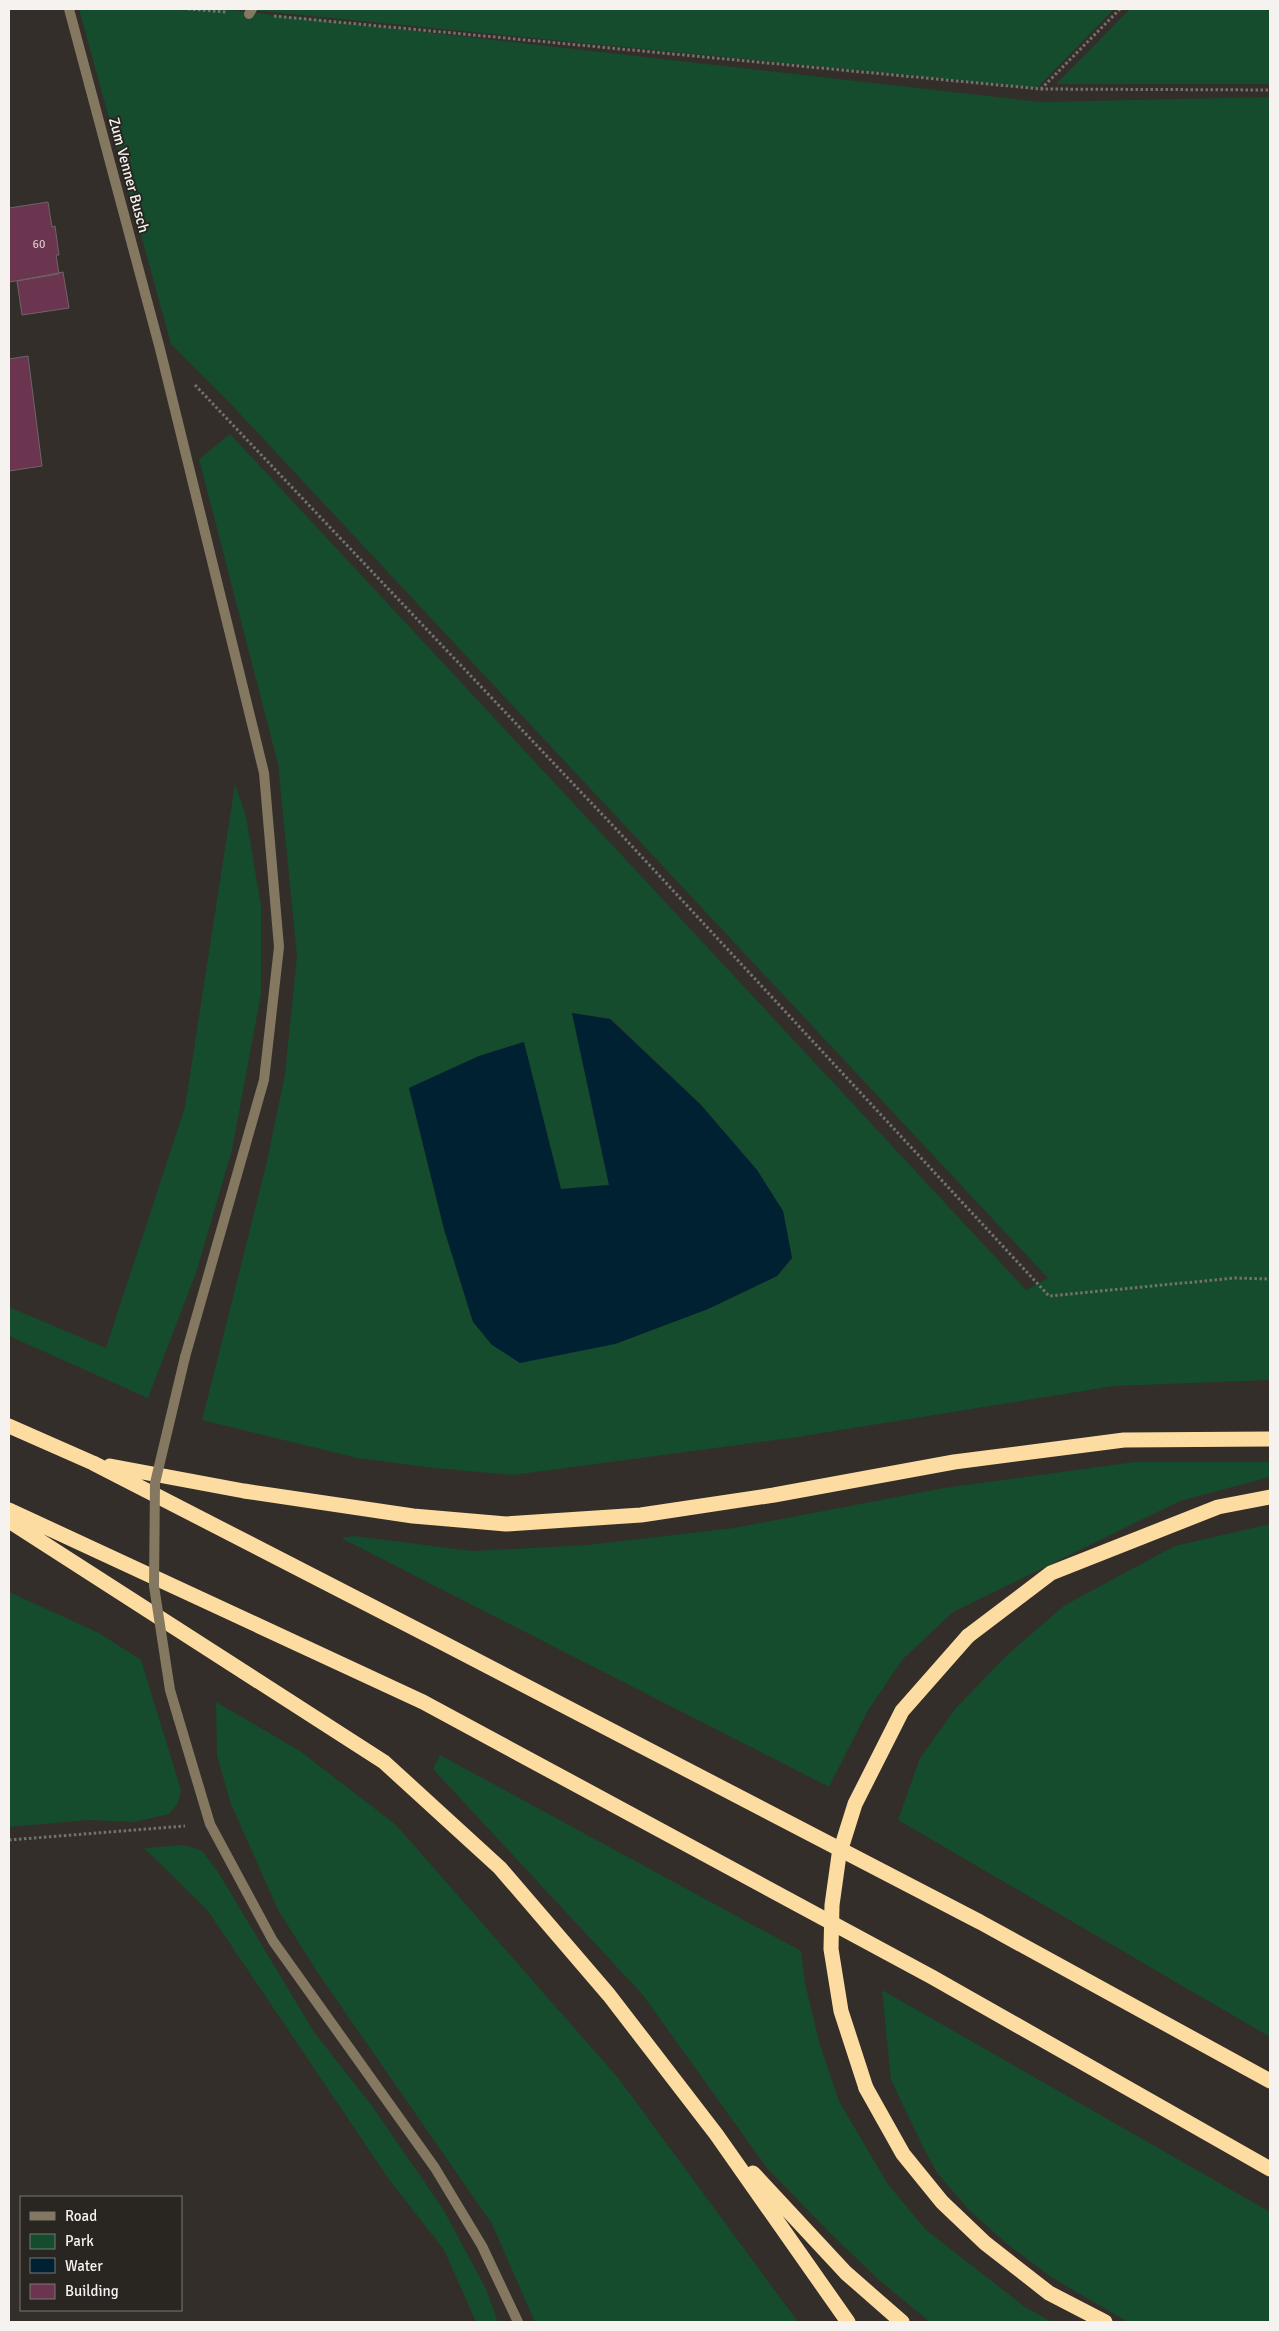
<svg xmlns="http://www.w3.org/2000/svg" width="1279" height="2331" font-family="Signika,sans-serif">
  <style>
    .green { fill: #144c2d; fill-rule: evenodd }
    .water { fill: #002132 }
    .building { fill: #6b344f; stroke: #6c6568 }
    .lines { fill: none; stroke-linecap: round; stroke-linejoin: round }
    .path { stroke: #75716d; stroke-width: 3; stroke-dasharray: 2.5 2.5; stroke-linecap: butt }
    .lane { stroke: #857860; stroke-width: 10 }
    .street { stroke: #857860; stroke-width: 10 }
    .highway { stroke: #fddca1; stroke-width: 15 }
    .street-bridge { stroke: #857860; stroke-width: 10 }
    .highway-bridge { stroke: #fddca1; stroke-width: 15 }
    .labels { text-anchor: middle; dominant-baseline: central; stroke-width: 4; stroke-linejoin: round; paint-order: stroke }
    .number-label { font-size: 12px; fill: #d2c2c7 }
    .street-label { font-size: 15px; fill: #f5f2ef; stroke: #292520 }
  </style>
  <rect width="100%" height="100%" fill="#332e2a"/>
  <path class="green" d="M79 9H222L1041 102 1270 97V1380L1114 1386 791 1438 513 1475 434 1468 357 1458 202 1420 266 1166 285 1074 297 956 278 764 199 459 230 434 1026 1290 1048 1278 227 400 171 344ZM572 1013 611 1019 701 1105 757 1170 783 1211 792 1258 777 1276 708 1309 615 1344 473 1322 444 1229 409 1088 479 1056 523 1042 561 1189 609 1185Z
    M242 9H1114L1037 88Z
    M1130 9H1270V84H1056Z
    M235 784 246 816 261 906V994L232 1150 196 1273 148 1398 9 1336V1307L106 1348 185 1107Z
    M1135 1462H1270V1477L1180 1501 953 1612 902 1660 867 1712 829 1787 341 1538 354 1536 472 1551 588 1545 734 1528 944 1488Z
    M1270 1524V2037L898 1820 920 1758 956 1708 1006 1656 1065 1605 1175 1546Z
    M9 1592 99 1633 141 1660 181 1790 178 1803 169 1814 135 1822 88 1820 9 1827Z
    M216 1702 300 1751 396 1825 619 2079 798 2322H535L492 2224 320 1976 278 1910 231 1804 217 1756Z
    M440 1755 801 1951 805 1983 820 2045 839 2101 887 2183 926 2230 1025 2307 1052 2322H930L879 2280 830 2233 767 2168 642 1994 433 1769Z
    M185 1845 202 1851 218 1872 314 2032 372 2106 443 2209 486 2289 498 2322H476L444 2250 388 2178 208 1911 144 1848Z
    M882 1990 1270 2212V2322H1128L1051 2277 1006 2243 969 2210 938 2174 926 2153 891 2080Z"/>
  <path class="water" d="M572 1013 610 1019 701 1105 757 1170 783 1211 792 1258 777 1276 708 1309 615 1344 520 1363 492 1345 473 1322 444 1229 409 1088 479 1056 524 1042 561 1189 609 1185Z"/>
  <path class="building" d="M48 202 52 227 55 226 59 255H56L59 274 9 282V208Z
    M63 272 69 308 22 315 17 281Z
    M28 356 42 466 9 471V359Z"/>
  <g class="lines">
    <path class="path" d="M188 9 226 12
      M274 16 1041 89 1270 90
      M1041 89 1120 9
      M195 385 616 829 1049 1296 1235 1278 1270 1279
      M9 1840 185 1826"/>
    <path class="lane" d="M249 14 252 9"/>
    <path class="street" d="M69 9 160 349 264 773 279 947 264 1080 185 1357
      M178 1717 210 1824 273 1941 435 2168 482 2246 518 2322"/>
    <path class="highway" d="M9 1426 93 1463 447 1645 980 1922 1270 2081
      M110 1466 244 1491 413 1516 506 1524 641 1515 774 1495 954 1462 1124 1440 1270 1439
      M9 1510 423 1702 932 1977 1270 2169
      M9 1521 384 1762 500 1868 609 1995 716 2134 848 2322
      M968 1636 1051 1573 1218 1507 1270 1497
      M866 2088 903 2154 942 2202 985 2243 1049 2293 1105 2322
      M753 2173 846 2273 902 2322"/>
    <path class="street-bridge" d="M178 1717 170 1690 154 1586 155 1483 185 1357"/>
    <path class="highway-bridge" d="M866 2088 841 2011 831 1949 832 1905 839 1855 855 1804 902 1711 968 1636"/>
  </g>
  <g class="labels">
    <g class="number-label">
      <text x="39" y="244">60</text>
    </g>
    <g class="street-label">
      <text transform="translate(129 175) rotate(75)">Zum Venner Busch</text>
    </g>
  </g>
  <rect width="1279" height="2331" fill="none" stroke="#f5f2ef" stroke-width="20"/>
  <rect x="20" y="2196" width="162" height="115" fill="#292520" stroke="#7b7773"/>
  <rect x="30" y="2212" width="25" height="8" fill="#857860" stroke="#7b7773"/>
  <text x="65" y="2221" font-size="15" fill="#f5f2ef">Road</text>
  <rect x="30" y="2234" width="25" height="15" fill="#144c2d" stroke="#7b7773"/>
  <text x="65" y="2246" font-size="15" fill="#f5f2ef">Park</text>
  <rect x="30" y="2258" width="25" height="15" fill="#002132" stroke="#7b7773"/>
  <text x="65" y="2271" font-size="15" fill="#f5f2ef">Water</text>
  <rect x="30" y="2284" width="25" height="15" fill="#6b344f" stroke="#7b7773"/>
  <text x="65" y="2296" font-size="15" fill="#f5f2ef">Building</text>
</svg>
